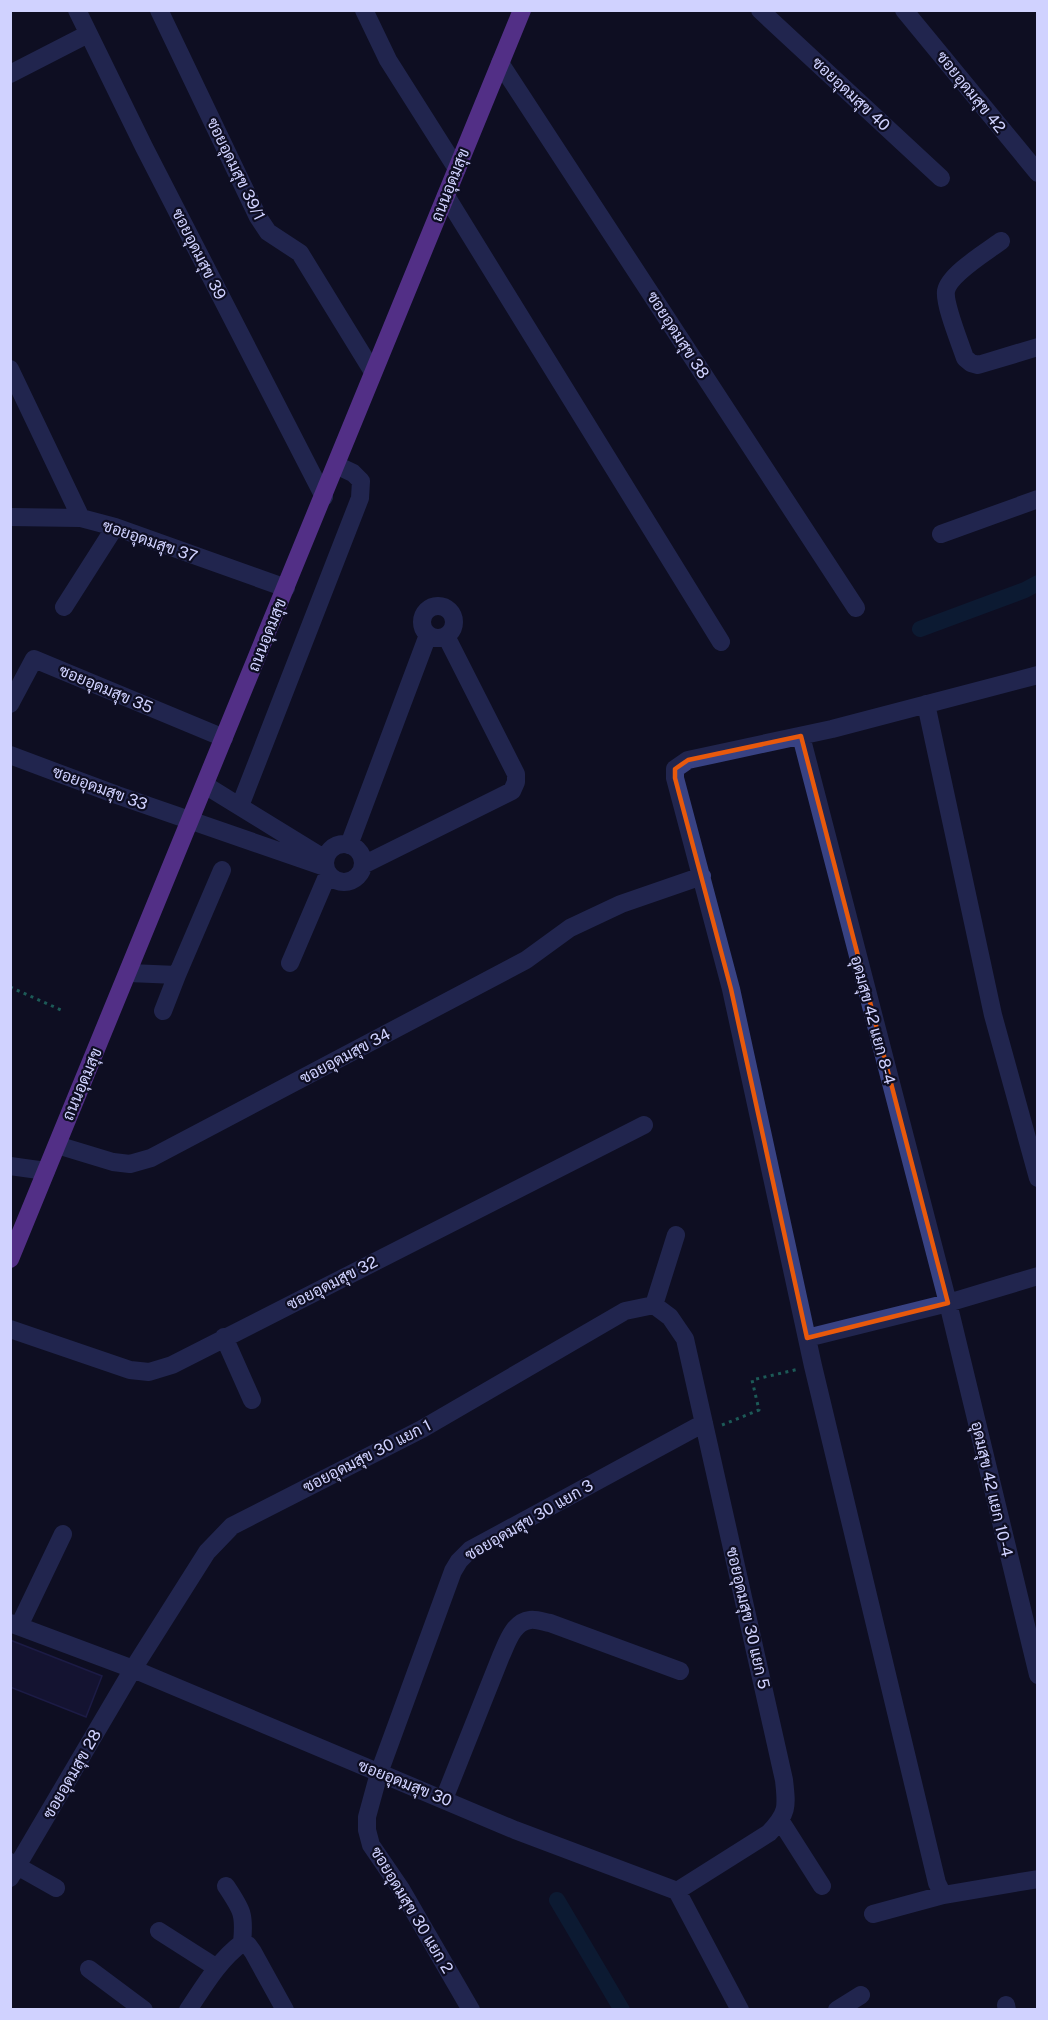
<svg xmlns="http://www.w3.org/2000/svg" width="1048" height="2020" font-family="'Public Sans',Sarabun,sans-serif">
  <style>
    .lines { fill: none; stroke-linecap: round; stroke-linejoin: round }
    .canal { stroke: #0b2945; stroke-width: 16 }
    .building { fill: #1b1944; stroke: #2d2b70; stroke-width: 1.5 }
    .path { stroke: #2db697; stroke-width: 3; stroke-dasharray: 3 4.5; stroke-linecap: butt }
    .minor { stroke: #384283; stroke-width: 18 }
    .major { stroke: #a457ff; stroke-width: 18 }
    .marked { fill: none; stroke: #e8590c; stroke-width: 4.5; stroke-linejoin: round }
    .labels { text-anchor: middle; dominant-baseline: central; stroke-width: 4.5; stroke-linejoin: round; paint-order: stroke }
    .street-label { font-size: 16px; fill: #d0d2ff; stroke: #0e0e23 }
  </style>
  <rect width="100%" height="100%" fill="#0e0e23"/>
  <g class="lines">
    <path class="canal" d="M920 629 1025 590 1038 583
      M557 1900 622 2010"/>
  </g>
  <path class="building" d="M10 1640 102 1676 86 1717 10 1687Z"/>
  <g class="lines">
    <path class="path" d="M10 987 61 1010
      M722 1425 759 1410 752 1380 799 1369"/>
    <path class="minor" d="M77 10 144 147 324 497
      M159 10 258 217 268 232 300 253 373 372
      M364 10 388 60 457 169
      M760 10 941 178
      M904 10 1038 173
      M500 63 856 608
      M10 74 88 34
      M446 196 721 642
      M1001 241C988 251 949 274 946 291 944 304 960 343 965 358L971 363 978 365 1038 347
      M10 369 81 518
      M10 517 81 518 115 527 286 588
      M941 534 1038 499
      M422 622a16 16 0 1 1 32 0a16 16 0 1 1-32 0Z
      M64 607 115 527
      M1038 675 832 729 688 760 675 769V778L731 989 813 1366 937 1883 943 1895 1038 1879
      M10 704 34 659 224 738
      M926 704 993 1015 1038 1178
      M801 736 948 1303 1038 1675
      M10 755 117 795 325 867
      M205 785 325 859
      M240 806 360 498 361 481 353 473 336 465
      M325 863a19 19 0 1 1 38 0a19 19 0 1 1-38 0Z
      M349 845 428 635
      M363 865 512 791 516 782V774L446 636
      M290 963 328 874
      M129 973 177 975 222 870
      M163 1011 177 975
      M57 1145 113 1162 130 1164 151 1158 526 960 570 928 621 904 702 876
      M10 1166 46 1171
      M654 1305 670 1317 685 1339 784 1780C787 1807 788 1813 769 1833L677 1891
      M654 1305 676 1235
      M10 1329 130 1370 149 1372 172 1365 644 1125
      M224 1337 252 1400
      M807 1338 948 1303 1038 1276
      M10 1623 133 1669 515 1830 677 1891 740 2010
      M19 1626 63 1534
      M444 1799 501 1656C507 1643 513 1622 530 1620 536 1619 544 1622 550 1623L680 1671
      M780 1820 822 1886
      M10 1862 56 1888
      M10 1878 133 1669 207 1552 232 1526 422 1429 625 1311 654 1305
      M226 1886C242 1910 245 1914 242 1943
      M873 1914 943 1895
      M159 1931 217 1968
      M89 1969 144 2010
      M1006 2005 1007 2010
      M188 2010C204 1986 219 1960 242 1943L248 1945 253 1952 285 2010
      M471 2010 401 1889 371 1845 367 1830V1817L379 1773 453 1571 459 1561 470 1550 704 1423
      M837 2010 861 1995"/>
    <path class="major" d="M10 1259 522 10"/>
  </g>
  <path d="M0 0H1048V2020H0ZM801 736 948 1303 807 1338 731 989 675 778V769L688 760Z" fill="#0e0e23" fill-opacity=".55" fill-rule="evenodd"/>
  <path class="marked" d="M801 736 948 1303 807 1338 731 989 675 778V769L688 760Z"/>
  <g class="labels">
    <g class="street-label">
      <text transform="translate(971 92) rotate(51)">ซอยอุดมสุข 42</text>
      <text transform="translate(851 94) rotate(43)">ซอยอุดมสุข 40</text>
      <text transform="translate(236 169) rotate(64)">ซอยอุดมสุข 39/1</text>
      <text transform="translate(450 185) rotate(-68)">ถนนอุดมสุข</text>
      <text transform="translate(199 254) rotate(63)">ซอยอุดมสุข 39</text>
      <text transform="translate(678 335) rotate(57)">ซอยอุดมสุข 38</text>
      <text transform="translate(150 541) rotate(19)">ซอยอุดมสุข 37</text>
      <text transform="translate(267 635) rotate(-68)">ถนนอุดมสุข</text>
      <text transform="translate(106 689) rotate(23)">ซอยอุดมสุข 35</text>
      <text transform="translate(100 788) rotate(20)">ซอยอุดมสุข 33</text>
      <text transform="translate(873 1020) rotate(75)">อุดมสุข 42 แยก 8-4</text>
      <text transform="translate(345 1056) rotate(-28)">ซอยอุดมสุข 34</text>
      <text transform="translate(82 1084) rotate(-67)">ถนนอุดมสุข</text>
      <text transform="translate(332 1283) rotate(-27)">ซอยอุดมสุข 32</text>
      <text transform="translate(367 1456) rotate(-27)">ซอยอุดมสุข 30 แยก 1</text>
      <text transform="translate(992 1489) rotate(77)">อุดมสุข 42 แยก 10-4</text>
      <text transform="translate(529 1520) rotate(-30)">ซอยอุดมสุข 30 แยก 3</text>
      <text transform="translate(748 1618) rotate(77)">ซอยอุดมสุข 30 แยก 5</text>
      <text transform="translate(72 1774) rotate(-60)">ซอยอุดมสุข 28</text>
      <text transform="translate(405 1783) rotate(22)">ซอยอุดมสุข 30</text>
      <text transform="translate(412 1910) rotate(59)">ซอยอุดมสุข 30 แยก 2</text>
    </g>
  </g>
  <rect width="1048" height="2020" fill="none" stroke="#d0d2ff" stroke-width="24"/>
</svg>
